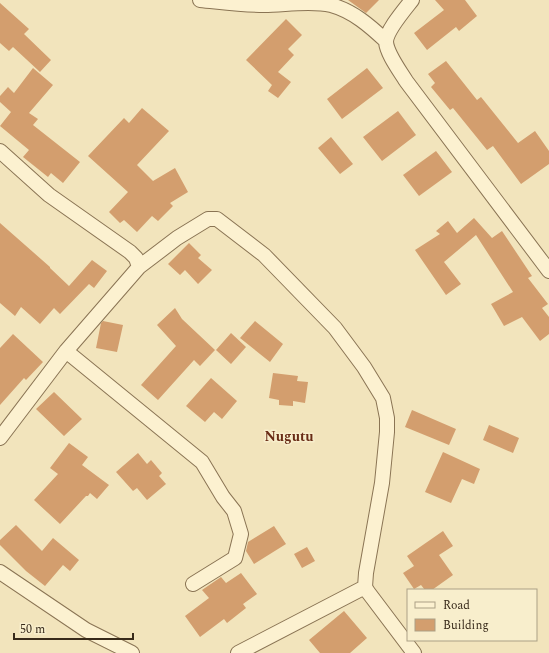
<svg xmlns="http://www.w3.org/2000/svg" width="549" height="653" font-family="Spectral,serif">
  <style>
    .building { fill: #d39e6e }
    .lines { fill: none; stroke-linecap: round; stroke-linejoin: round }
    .street-casing { stroke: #8a7454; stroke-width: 16 }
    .street { stroke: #fcf1d0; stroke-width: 14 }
    .labels { text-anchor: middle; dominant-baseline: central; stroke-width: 3; stroke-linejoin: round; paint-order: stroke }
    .quarter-label { font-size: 14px; font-weight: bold; fill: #692c16; stroke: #f8eecc }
  </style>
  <rect width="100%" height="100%" fill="#f2e4bc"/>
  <path class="building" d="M348 0H379L366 13Z
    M435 0H465L477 16 459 31 456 27 427 50 414 33 444 10Z
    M0 3 29 29 24 34 51 60 40 72 13 47 9 51 0 43Z
    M286 19 302 35 288 49 294 55 278 72 291 82 278 98 268 91 272 85 246 60Z
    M446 61 477 100 481 97 518 143 535 131 549 151V164L521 184 493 146 487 150 453 108 450 110 431 87 435 83 428 74Z
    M33 68 53 85 29 113 38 119 33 125 80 162 63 183 51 173 48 177 23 157 29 150 0 126 11 112 0 102V96L8 87 14 93Z
    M367 68 383 88 342 119 327 99Z
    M142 108 169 131 137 165 153 181 175 168 188 192 170 203 173 206 158 221 152 216 137 232 124 220 120 223 109 212 128 192 88 156 124 118 129 123Z
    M398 111 416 135 382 161 363 137Z
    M331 137 353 164 340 174 318 148Z
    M436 151 452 172 419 196 403 175Z
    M474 218 492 238 502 231 532 276 528 278 548 304 542 308 549 317V334L540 341 522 317 504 326 491 304 513 292 476 235 444 262 461 284 446 295 415 250 440 234 436 231 448 221 457 233Z
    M0 223 50 267V268L69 286 92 260 107 271 94 288 89 284 60 314 54 308 40 324 21 307 15 316 0 303Z
    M189 243 201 255 198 258 212 270 198 284 185 270 180 275 168 264Z
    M175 308 182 319 215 350 200 366 194 360 158 400 141 385 176 346 157 325Z
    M103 321 123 325 117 352 96 348 101 323Z
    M255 321 283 344 270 362 240 338Z
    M231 333 246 347 231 364 216 350Z
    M13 334 43 362 26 380 24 378 0 405V348Z
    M273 373 298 376 297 381 308 382 305 403 293 401V406L279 405V400L269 398Z
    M211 378 237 401 222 419 214 412 205 422 186 406Z
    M54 392 82 419 64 436 36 409Z
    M412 410 456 429 449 445 405 427Z
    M489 425 519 438 513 453 483 440Z
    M69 443 88 457 82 465 109 485 97 499 90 493 88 496H86L60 524 34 500 58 474 50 468Z
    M443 452 480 469 474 484 462 479 451 503 425 492Z
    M138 453 147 464 151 460 162 473 159 476 166 484 147 500 137 488 133 491 116 472Z
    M16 525 42 551 53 538 79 560 70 571 63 565 45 586 26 571 0 545V540Z
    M274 526 286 544 254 564 246 551 248 542Z
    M443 531 453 546 439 555 453 575 432 590H425L421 585 414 589 403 573 414 566 407 556Z
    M307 547 315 561 302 568 294 554Z
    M241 573 257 594 243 604 246 608 227 623 224 619 200 637 185 616 209 598 202 590 221 577 226 583Z
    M344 611 367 638 350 653H320L309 640Z"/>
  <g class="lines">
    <g class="street-casing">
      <path id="street" d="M200 0C221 2 242 5 264 5 284 5 311 0 331 5 353 11 370 26 386 41
        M412 0C405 9 386 31 386 42 387 54 400 71 406 81L549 271
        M0 151 49 195 130 252 136 258 139 267 66 351 0 438
        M139 267 177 238 208 219H217L264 255 335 328 364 367 383 398 387 418V432L382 483 366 573 365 587 368 592 414 653
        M66 351 202 462 223 497 234 511 241 534 235 558 193 584
        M0 572 86 630 132 653
        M238 653 365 587"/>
    </g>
    <use href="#street" class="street"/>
  </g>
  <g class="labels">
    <g class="quarter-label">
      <text x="289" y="436">Nugutu</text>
    </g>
  </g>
  <rect x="407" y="589" width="130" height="52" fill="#f8eecc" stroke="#aba085"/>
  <rect x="415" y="602" width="20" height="6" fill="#fcf1d0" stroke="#aba085"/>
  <text x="443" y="609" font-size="12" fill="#382a1a">Road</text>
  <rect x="415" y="619" width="20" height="12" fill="#d39e6e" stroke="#aba085"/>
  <text x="443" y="629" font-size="12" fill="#382a1a">Building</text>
  <path d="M14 633v6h119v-6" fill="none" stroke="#382a1a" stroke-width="2"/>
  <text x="20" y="633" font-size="12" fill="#382a1a" stroke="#f8eecc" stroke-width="3" paint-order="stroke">50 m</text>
</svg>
